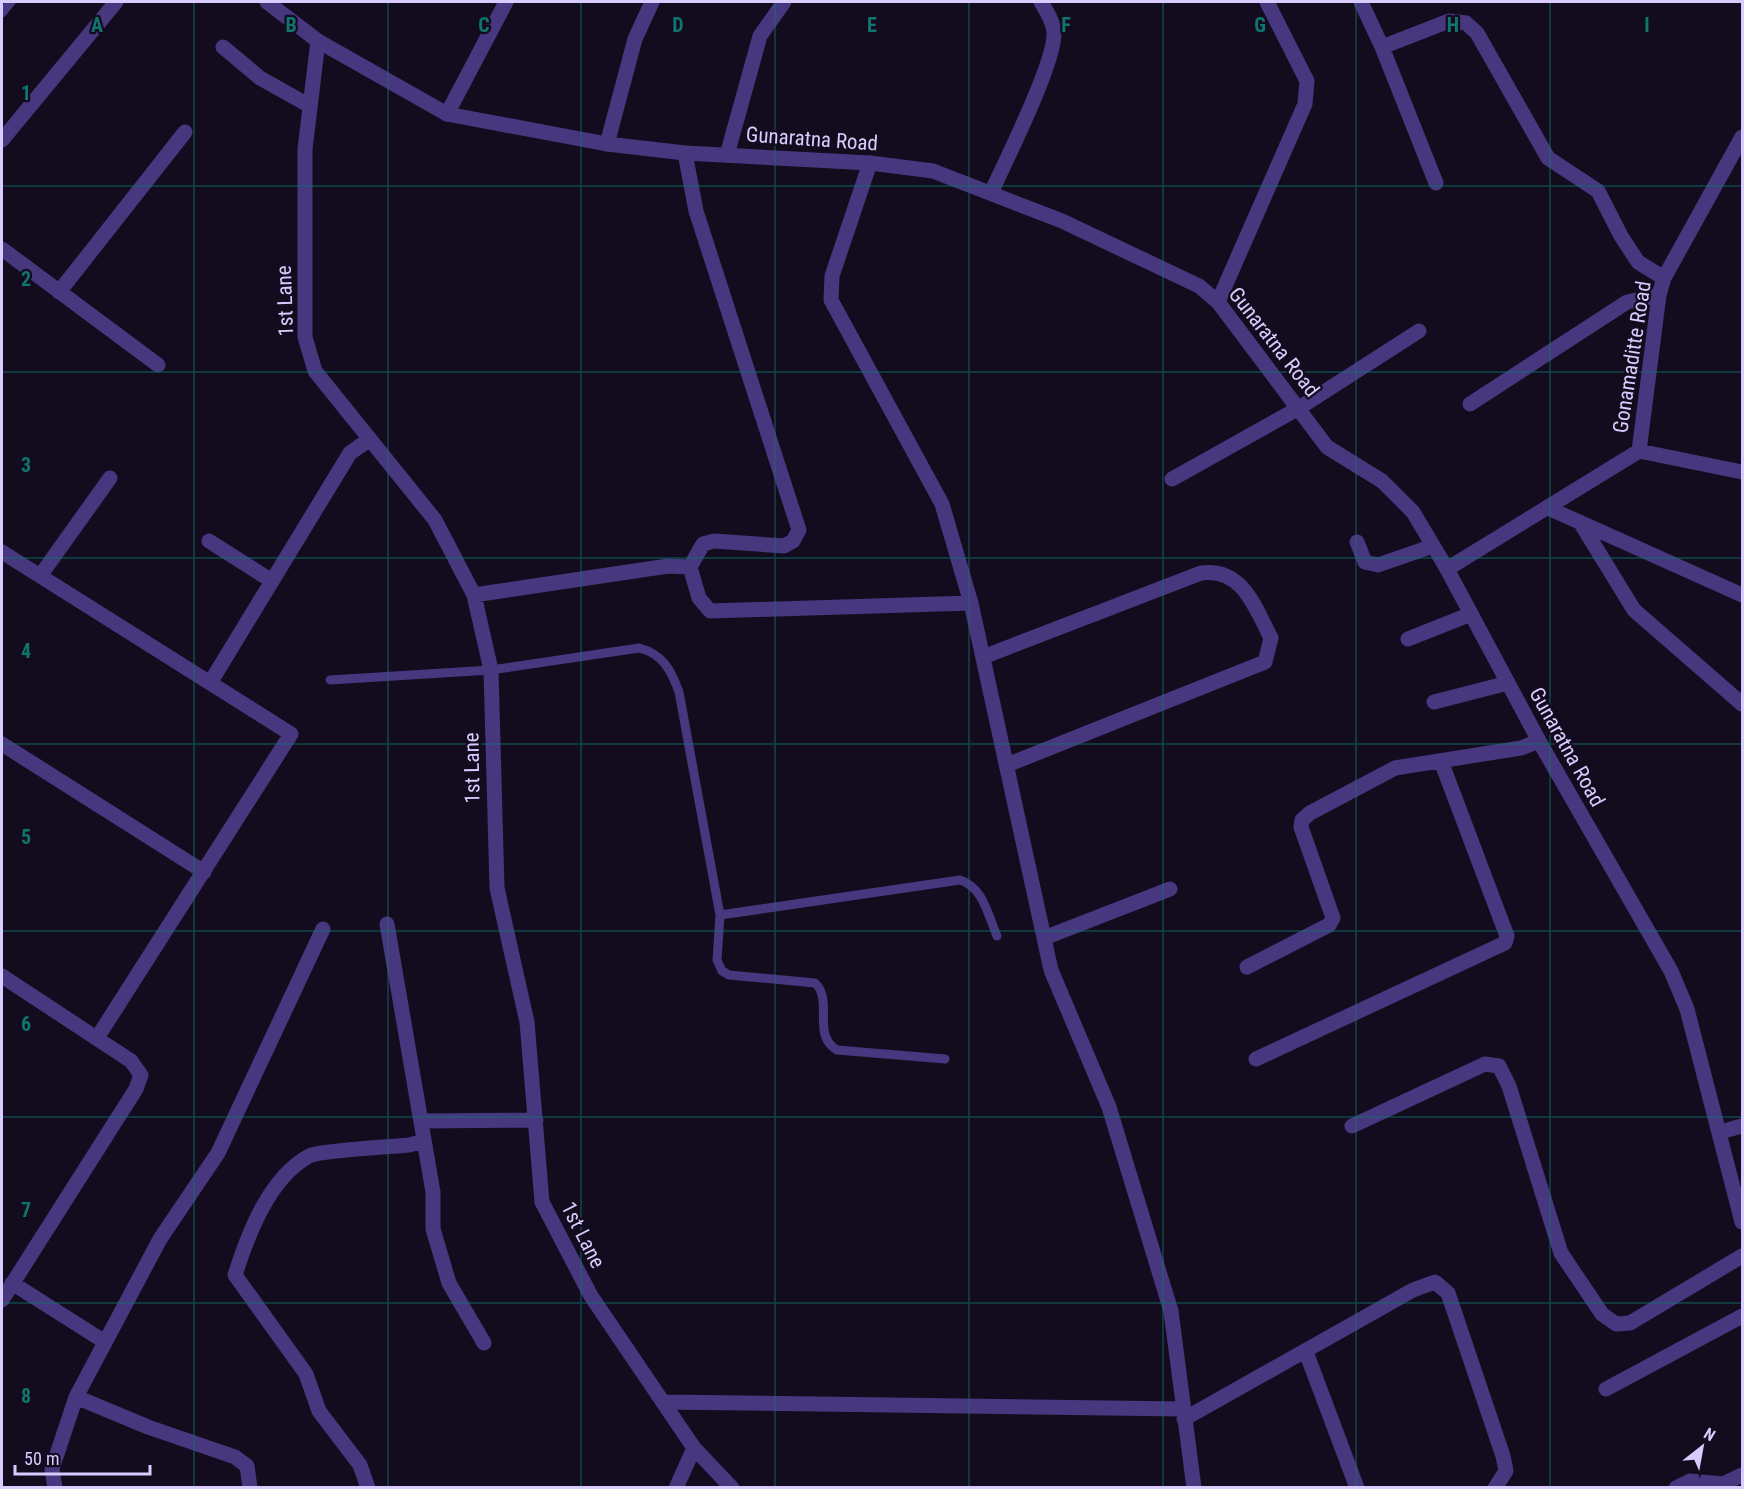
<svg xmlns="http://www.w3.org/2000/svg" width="1744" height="1489" font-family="'Roboto Condensed',sans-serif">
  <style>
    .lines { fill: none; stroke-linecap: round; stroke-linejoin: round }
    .service { stroke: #46377f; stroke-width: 9 }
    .minor { stroke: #46377f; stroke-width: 15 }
    .tertiary { stroke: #46377f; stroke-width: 15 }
    .grid { fill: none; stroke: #0f766e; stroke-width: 1.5; stroke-opacity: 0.55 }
    .labels { text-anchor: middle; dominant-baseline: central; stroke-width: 4.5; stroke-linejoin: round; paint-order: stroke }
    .street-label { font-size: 21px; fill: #dacbff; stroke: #130c1f }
    .grid-label { font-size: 20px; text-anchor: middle; font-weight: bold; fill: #0f766e; stroke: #130c1f; stroke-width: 4.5; stroke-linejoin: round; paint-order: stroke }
  </style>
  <rect width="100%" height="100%" fill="#130c1f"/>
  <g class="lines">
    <path class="service" d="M2 13 11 2
      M330 680 491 670 639 648C663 654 671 670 679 692L720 915 717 960 722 971 729 975 815 983C834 1000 811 1035 837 1050L945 1059
      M720 915 960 880C983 887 988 915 997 936"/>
    <path class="minor" d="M1361 2 1382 47
      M318 41 305 149V337L315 371 435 520 474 595 491 670 497 888 527 1022 542 1202 591 1296 694 1448 732 1488
      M223 47 260 78 310 106
      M447 114 506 2
      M2 140 116 2
      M607 144 635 39 652 2
      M685 153 696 211 799 530 793 541 784 546 714 541 703 544 690 567
      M727 155 760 36 784 2
      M870 163 832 276 831 300 942 504 971 603 1051 970 1109 1107 1171 1311 1194 1488
      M1436 183 1382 47 1449 21 1466 23 1477 33 1548 158 1598 191 1621 236 1638 262 1664 278
      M991 193C1005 162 1056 61 1054 32 1053 21 1046 10 1041 2
      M2 249 158 365
      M59 292 185 132
      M1218 302 1305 104 1307 81 1267 2
      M1470 404 1627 302 1659 295
      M1639 451 1742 472
      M1172 479 1299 408 1419 331
      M1548 508 1742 595
      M1580 522 1634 610 1742 704
      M209 541 272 581
      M1357 542 1365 562 1378 565 1433 546
      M2 552 291 734 97 1038
      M1447 569 1639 451 1659 295 1664 278 1742 137
      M40 576 110 478
      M474 595 668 566 690 567 699 598 710 611 971 603
      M1408 639 1471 614
      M983 657 1201 573C1242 567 1255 607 1271 638L1265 662 1007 765
      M210 683 350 453 370 439
      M1434 702 1508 683
      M2 744 204 872
      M387 924 433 1192V1229L449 1283 484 1343
      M1044 938 1170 889
      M1247 967 1329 925 1333 918 1301 827 1302 820 1310 813 1395 768 1521 748 1539 741
      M2 976 131 1061 141 1075 136 1089 2 1300
      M1256 1059 1505 943 1507 936 1441 761
      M421 1121 536 1120
      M1352 1126 1485 1064 1499 1066 1509 1086 1561 1253 1602 1314 1616 1324 1630 1323 1742 1256
      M1720 1132 1742 1126
      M12 1283 105 1342
      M1306 1352 1357 1488
      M1606 1389 1742 1316
      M76 1397 148 1427 235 1457 247 1466 250 1488
      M663 1402 1183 1409
      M1184 1419 1413 1290 1435 1282 1448 1293 1503 1456 1506 1471 1495 1488
      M55 1488 52 1469 76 1397 160 1239 218 1153 323 929
      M368 1488 360 1465 319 1411 306 1374 235 1275C248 1234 269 1178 309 1156 322 1150 390 1147 409 1145L424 1141
      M676 1488 694 1448
      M1676 1488 1690 1481 1723 1484 1742 1475"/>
    <path class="tertiary" d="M267 2 318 41 447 114 607 144 685 153 870 163 933 171 1062 221 1199 286 1218 302 1327 447 1382 481 1413 512 1447 569 1539 741 1671 971 1687 1009 1742 1222"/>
  </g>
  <path class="grid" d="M194 2V1488M388 2V1488M581 2V1488M775 2V1488M969 2V1488M1163 2V1488M1356 2V1488M1550 2V1488M2 186H1742M2 372H1742M2 558H1742M2 744H1742M2 931H1742M2 1117H1742M2 1303H1742"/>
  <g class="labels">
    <g class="street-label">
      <text transform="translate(812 139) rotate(4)">Gunaratna Road</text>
      <text transform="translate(285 301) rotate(-92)">1st Lane</text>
      <text transform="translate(1274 342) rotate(52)">Gunaratna Road</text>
      <text transform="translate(1632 357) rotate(-81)">Gonamaditte Road</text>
      <text transform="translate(1567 747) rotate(61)">Gunaratna Road</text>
      <text transform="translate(472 768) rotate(-91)">1st Lane</text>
      <text transform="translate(583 1235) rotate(63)">1st Lane</text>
    </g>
  </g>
  <g class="grid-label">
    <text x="97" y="32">A</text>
    <text x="291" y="32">B</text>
    <text x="484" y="32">C</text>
    <text x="678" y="32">D</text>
    <text x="872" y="32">E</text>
    <text x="1066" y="32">F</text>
    <text x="1260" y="32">G</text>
    <text x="1453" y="32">H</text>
    <text x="1647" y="32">I</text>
    <text x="26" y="100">1</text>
    <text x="26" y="286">2</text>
    <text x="26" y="472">3</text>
    <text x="26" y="658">4</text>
    <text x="26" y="844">5</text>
    <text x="26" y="1031">6</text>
    <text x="26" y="1217">7</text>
    <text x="26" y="1403">8</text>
  </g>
  <rect width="1744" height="1489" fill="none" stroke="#dacbff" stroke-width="6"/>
  <g transform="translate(1702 1447) rotate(31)" stroke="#130c1f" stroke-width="4.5" paint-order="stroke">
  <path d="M0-4.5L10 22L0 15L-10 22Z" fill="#dacbff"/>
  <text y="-9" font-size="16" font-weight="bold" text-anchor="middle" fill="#dacbff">N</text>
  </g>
  <path d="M15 1465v9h135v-9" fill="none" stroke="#dacbff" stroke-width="3"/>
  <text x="24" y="1465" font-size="18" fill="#dacbff" stroke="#130c1f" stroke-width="4.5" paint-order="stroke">50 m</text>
</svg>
